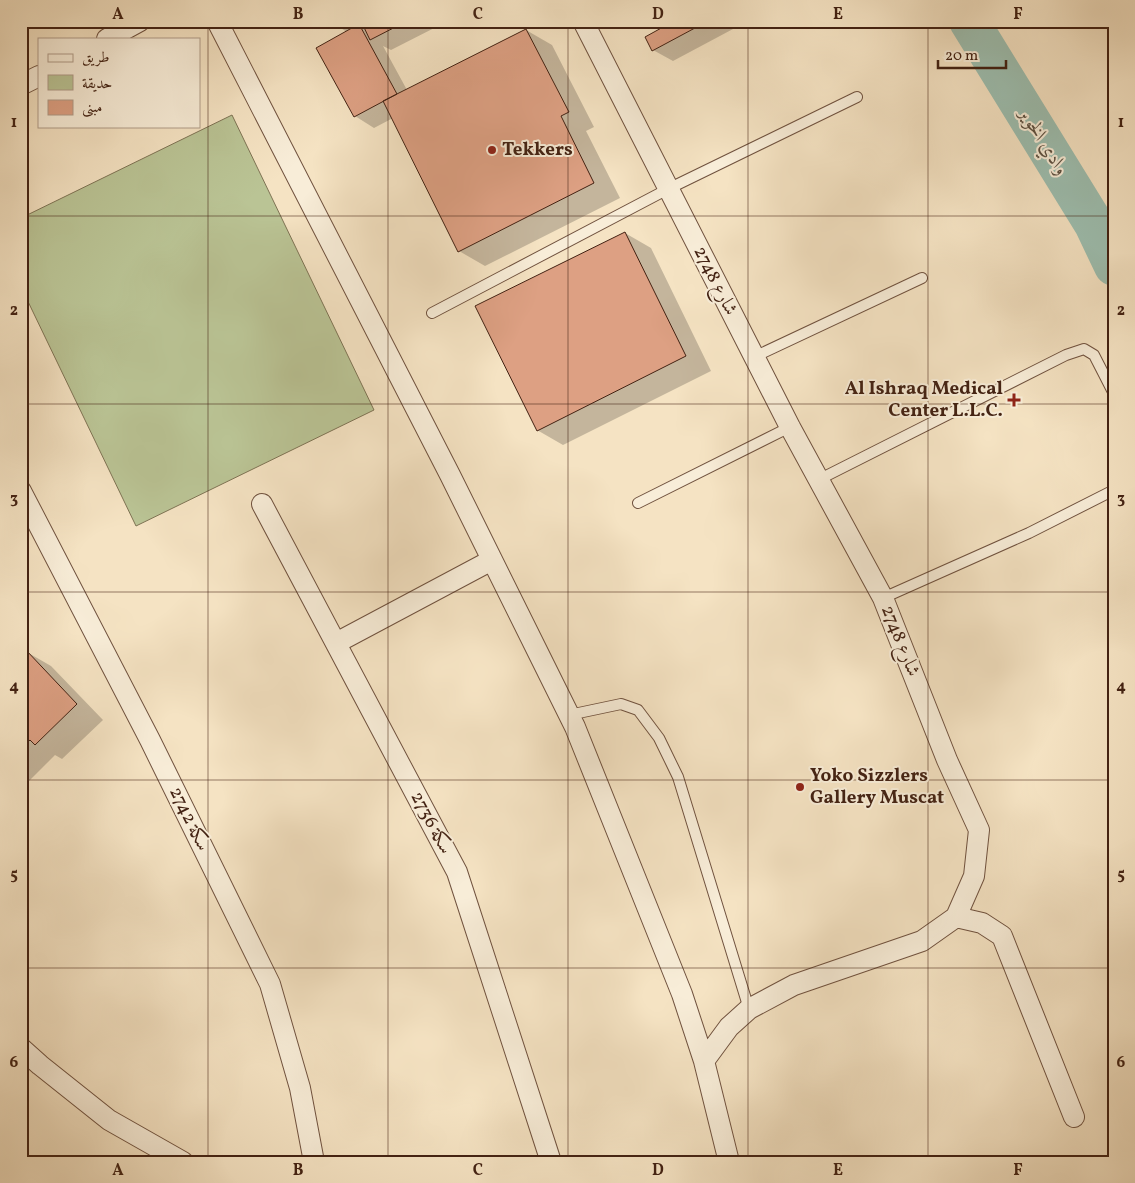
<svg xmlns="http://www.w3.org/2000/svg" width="1135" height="1183" font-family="Vollkorn,Amiri,serif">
<rect width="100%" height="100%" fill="#f5e3c3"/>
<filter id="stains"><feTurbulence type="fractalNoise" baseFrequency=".004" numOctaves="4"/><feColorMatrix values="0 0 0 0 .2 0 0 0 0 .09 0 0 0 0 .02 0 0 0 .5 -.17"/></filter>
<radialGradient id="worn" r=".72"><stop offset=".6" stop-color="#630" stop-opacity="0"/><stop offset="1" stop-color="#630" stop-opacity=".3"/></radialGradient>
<path fill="#bac495" stroke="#7e7354" d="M 232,115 L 374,410 L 136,526 L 21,287 L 21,218 Z"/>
<path fill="#0003" d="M 330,21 L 448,21 L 391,50 L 383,46 L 407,90 L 526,30 L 552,45 L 594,127 L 586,131 L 620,198 L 485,266 L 459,251 L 393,118 L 374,128 L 355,116 L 347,32 Z
M 677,21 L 748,21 L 673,61 L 653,50 Z
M 625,233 L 651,248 L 711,371 L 563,445 L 537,430 Z
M 25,651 L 51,666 L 103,720 L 62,759 L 55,755 L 27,783 L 21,780 L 21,654 Z"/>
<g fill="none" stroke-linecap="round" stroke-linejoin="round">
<path stroke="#9dbeaf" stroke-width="40" d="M 969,21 L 1094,224 L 1114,266"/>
</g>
<path fill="#dda083" stroke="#432213" d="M 361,21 L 407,21 L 370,40 Z
M 674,21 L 708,21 L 652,51 L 645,37 Z
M 359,24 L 397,94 L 354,117 L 316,48 Z
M 526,29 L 569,112 L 561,116 L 594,183 L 458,252 L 383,101 Z
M 625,232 L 686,356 L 537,431 L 475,306 Z
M 25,649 L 77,704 L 35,745 L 30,740 L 21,748 L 21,652 Z"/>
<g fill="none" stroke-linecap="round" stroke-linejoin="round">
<defs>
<path id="service" d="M 432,313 L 668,189 L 857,97
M 754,357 L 922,278
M 818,480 L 1066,355 L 1084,349 L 1094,355 L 1114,394
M 638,503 L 790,427
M 883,598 L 1029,533 L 1114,490
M 569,715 L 621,704 L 638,710 L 659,738 L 678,777 L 749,1009"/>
<path id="minor" d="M 217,21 L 450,475 L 575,727 L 682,994 L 704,1061
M 583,21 L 790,427 L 883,598 L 947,760 L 979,830 L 974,876 L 956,917 L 922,941 L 794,985 L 749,1009 L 729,1027 L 704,1061 L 729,1162
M 107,39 L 140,21
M 21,85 L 39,76
M 21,491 L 150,740 L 270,984 L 300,1088 L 314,1162
M 262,504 L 457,872 L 551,1162
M 336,643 L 492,560
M 956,917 L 982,923 L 1002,936 L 1074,1117
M 21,1048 L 40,1065 L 109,1120 L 183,1162"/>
</defs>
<use href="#service" stroke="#70523f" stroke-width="12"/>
<use href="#minor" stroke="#70523f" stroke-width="22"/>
<use href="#service" stroke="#f8edd8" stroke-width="10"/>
<use href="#minor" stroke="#f8edd8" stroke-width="20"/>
</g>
<path fill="none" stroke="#432213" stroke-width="1" stroke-opacity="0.55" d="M 208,21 L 208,1162M 388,21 L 388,1162M 568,21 L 568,1162M 748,21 L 748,1162M 928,21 L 928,1162M 21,216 L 1114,216M 21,404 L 1114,404M 21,592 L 1114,592M 21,780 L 1114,780M 21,968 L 1114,968"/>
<g fill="#8f2418" stroke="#f8edd8" stroke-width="2">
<circle cx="492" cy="150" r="5"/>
<path d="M1011.5 392.5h5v5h5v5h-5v5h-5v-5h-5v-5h5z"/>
<circle cx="800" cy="787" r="5"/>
</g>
<g text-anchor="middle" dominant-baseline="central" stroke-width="4" stroke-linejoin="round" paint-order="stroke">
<g font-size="19" font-weight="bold" fill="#432213" stroke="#f8edd8" text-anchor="start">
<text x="502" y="150">Tekkers</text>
<text x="1003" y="389" text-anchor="end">Al Ishraq Medical<tspan x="1003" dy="22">Center L.L.C.</tspan></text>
<text x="810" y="776">Yoko Sizzlers<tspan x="810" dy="22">Gallery Muscat</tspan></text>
</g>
<g font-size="19" fill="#432213" stroke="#f8edd8">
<text transform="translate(715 281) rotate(63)">شارع 2748</text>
<text transform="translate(900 641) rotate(68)">شارع 2748</text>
<text transform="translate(189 819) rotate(64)">سكة 2742</text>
<text transform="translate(431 823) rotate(62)">سكة 2736</text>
</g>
<g font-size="20" font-style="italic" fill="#5e5142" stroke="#f8edd8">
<text transform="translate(1043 142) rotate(58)">وادي الخوير</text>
</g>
</g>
<rect width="1135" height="1183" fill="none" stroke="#f5e3c3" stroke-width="55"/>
<rect x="38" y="38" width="162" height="90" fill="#f8edd8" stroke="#b09c89"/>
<rect x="48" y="54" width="25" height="8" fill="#f8edd8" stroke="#b09c89"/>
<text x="82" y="62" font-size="15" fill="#432213">طريق</text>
<rect x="48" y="75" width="25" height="15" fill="#bac495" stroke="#b09c89"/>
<text x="82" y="88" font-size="15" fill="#432213">حديقة</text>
<rect x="48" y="100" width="25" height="15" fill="#dda083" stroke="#b09c89"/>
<text x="82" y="112" font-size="15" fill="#432213">مبنى</text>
<path d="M938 60v8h68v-8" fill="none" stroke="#432213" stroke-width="2.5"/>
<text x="945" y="60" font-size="15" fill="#432213" stroke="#f8edd8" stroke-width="4" paint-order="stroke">20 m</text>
<rect x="28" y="28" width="1080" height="1128" fill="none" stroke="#432213" stroke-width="2"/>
<g font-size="16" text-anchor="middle" font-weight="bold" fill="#432213">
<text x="118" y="19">A</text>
<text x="298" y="19">B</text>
<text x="478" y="19">C</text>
<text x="658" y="19">D</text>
<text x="838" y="19">E</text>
<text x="1018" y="19">F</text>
<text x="14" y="127">1</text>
<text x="1121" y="127">1</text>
<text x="14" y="315">2</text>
<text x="1121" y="315">2</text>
<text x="14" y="503">3</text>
<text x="1121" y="503">3</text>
<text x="14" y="691">4</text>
<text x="1121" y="691">4</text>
<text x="14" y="879">5</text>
<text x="1121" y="879">5</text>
<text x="14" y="1067">6</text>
<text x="1121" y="1067">6</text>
<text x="118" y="1175">A</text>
<text x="298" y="1175">B</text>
<text x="478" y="1175">C</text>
<text x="658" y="1175">D</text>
<text x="838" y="1175">E</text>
<text x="1018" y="1175">F</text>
</g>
<rect width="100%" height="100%" filter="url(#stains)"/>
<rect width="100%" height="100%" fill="url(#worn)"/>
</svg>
